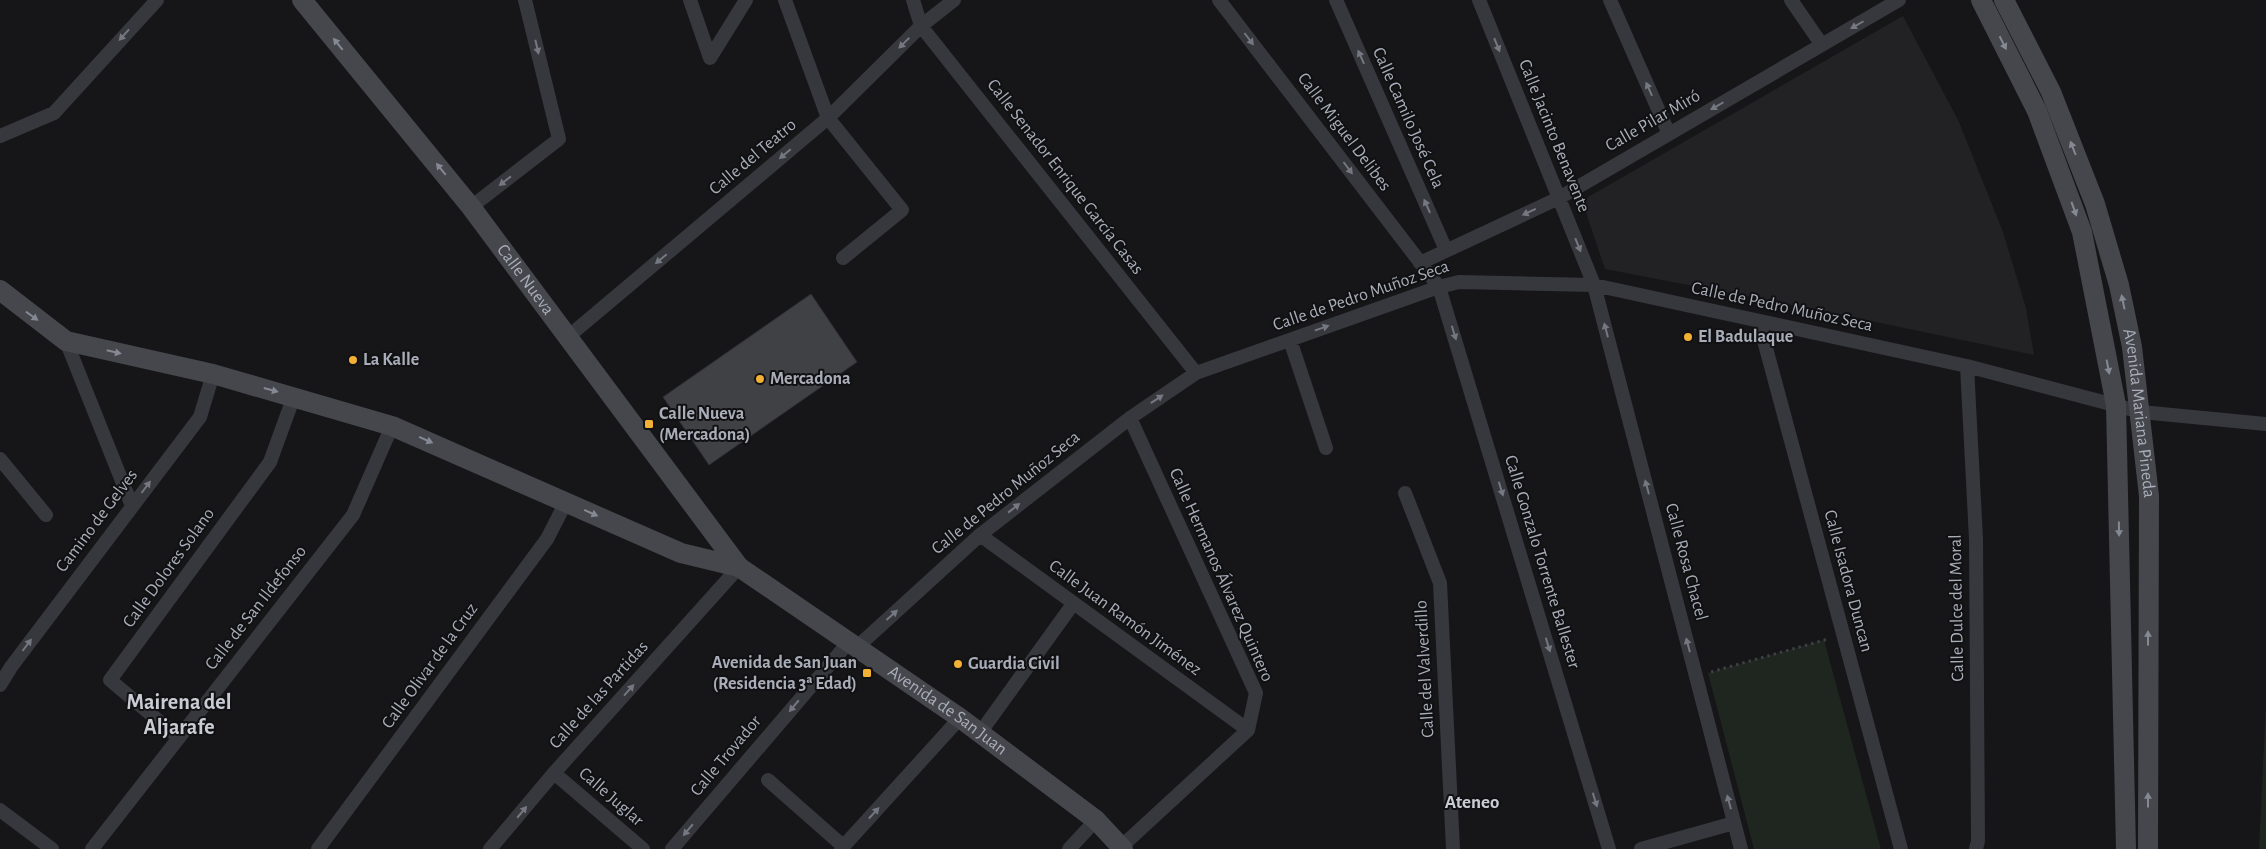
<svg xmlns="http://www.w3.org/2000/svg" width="2266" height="849" font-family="'Alegreya Sans',sans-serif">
<rect width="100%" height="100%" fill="#161618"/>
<path fill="#222225" d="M 1903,16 L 1959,122 L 2003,232 L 2026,308 L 2034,355 L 1828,312 L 1605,269 L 1583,204 L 1588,197 Z"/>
<path fill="#1e261f" d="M 1824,640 L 1881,849 L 1754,849 L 1708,673 Z
M 2266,703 L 2266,849 L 2259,849 Z"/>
<path fill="#404145" stroke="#303034" d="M 811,294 L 857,362 L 709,465 L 663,397 Z"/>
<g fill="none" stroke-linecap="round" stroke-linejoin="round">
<path stroke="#3d3f44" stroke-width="3" stroke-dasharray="2.5 4" stroke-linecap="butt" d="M 1711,672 L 1828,639"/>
<path stroke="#37383d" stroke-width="14" d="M 690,0 L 710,58 L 746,0
M 785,0 L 828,118 L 902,210 L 843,258
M 913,0 L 921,26 L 1196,373
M 1219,0 L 1439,287 L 1609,849
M 1336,0 L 1446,250
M 1479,0 L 1594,285 L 1741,849
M 1610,0 L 1669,134
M 1791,0 L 1822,45
M 0,136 L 54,113 L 157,0
M 471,207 L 559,139 L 525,0
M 1420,263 L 1559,198 L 1899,0
M 1759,322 L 1901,849
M 569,336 L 828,118 L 921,26 L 954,0
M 1290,340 L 1326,448
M 66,341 L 132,506
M 1967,366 L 1976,539 L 1978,841 L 1976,849
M 0,459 L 46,515
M 1405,493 L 1440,583 L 1453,849
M 980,535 L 1248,730
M 856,648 L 980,535 L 1130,418 L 1196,373 L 1439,287 L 1459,282 L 1594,285 L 1967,366 L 2141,412 L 2266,424
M 0,685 L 11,667 L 200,417 L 213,374
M 980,733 L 1073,604
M 179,738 L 110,680 L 270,462 L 294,396
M 554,773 L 643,849
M 768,780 L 843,846
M 0,810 L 52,849
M 1121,847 L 1248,730 L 1256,693 L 1130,418
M 92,849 L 353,515 L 392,426
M 318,849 L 547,539 L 566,502
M 490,849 L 554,773 L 739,567
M 672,849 L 848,643
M 841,849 L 960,718
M 1069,849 L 1096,820
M 1641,849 L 1734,823"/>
<g stroke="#45474d" stroke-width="20">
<path id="s1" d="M 302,0 L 471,207 L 739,567 L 960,718 L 1096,820 L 1123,849"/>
<path d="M 1981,0 L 2037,111 L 2082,232 L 2116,405 L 2126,849"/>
<path id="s2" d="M 2004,0 L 2051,92 L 2095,204 L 2119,285 L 2132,347 L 2149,496 L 2148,849"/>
<path d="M 0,290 L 66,341 L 213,374 L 392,426 L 681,553 L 739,567"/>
</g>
</g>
<defs><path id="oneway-solid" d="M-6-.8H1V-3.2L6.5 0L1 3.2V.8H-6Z" transform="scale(1.25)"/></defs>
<g fill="#757881">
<use href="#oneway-solid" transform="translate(1857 25) rotate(150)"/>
<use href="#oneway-solid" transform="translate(124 35) rotate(132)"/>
<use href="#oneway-solid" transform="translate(1249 39) rotate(53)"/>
<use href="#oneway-solid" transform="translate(904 43) rotate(135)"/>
<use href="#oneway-solid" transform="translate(1497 45) rotate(68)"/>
<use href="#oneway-solid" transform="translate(537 47) rotate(77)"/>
<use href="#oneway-solid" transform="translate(1361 57) rotate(-114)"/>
<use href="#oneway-solid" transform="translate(1649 89) rotate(-114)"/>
<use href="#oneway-solid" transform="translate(1717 106) rotate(150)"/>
<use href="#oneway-solid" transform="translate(785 154) rotate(140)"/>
<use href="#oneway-solid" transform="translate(1348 168) rotate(53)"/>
<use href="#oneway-solid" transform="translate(505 181) rotate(142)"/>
<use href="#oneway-solid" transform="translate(1427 206) rotate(-114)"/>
<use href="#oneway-solid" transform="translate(1529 212) rotate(155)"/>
<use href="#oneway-solid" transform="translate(1578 245) rotate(68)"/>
<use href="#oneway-solid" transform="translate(661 259) rotate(140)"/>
<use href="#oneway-solid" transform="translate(1322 328) rotate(-19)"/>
<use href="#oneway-solid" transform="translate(1606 330) rotate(-105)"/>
<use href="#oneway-solid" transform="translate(1454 333) rotate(73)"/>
<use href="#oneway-solid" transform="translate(1157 399) rotate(-34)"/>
<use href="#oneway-solid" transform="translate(146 487) rotate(-53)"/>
<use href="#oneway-solid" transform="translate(1647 487) rotate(-105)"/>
<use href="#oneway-solid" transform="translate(1501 489) rotate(73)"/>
<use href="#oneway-solid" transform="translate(1014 508) rotate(-38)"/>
<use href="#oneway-solid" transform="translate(892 615) rotate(-42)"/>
<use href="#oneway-solid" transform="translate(27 645) rotate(-53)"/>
<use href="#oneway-solid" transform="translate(1548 645) rotate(73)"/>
<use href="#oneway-solid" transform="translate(1688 645) rotate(-105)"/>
<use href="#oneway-solid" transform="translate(629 690) rotate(-48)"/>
<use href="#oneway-solid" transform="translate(794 706) rotate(130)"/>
<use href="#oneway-solid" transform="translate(1595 800) rotate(73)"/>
<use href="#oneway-solid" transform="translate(1729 802) rotate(-105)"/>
<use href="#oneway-solid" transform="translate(522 812) rotate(-50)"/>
<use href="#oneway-solid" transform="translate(874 813) rotate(-47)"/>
<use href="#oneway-solid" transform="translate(688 830) rotate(130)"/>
</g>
<g fill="#858993">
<use href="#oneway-solid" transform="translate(2003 43) rotate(63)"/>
<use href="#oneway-solid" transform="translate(338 44) rotate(-129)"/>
<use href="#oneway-solid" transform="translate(2073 148) rotate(-111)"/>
<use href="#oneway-solid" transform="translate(441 169) rotate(-129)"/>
<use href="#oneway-solid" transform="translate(2074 209) rotate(70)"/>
<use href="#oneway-solid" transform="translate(2123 302) rotate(-102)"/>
<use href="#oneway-solid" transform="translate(32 316) rotate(36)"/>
<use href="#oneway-solid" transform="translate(114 352) rotate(13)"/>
<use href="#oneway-solid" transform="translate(2108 367) rotate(79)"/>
<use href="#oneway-solid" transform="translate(271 390) rotate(15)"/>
<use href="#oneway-solid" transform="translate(426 440) rotate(24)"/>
<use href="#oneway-solid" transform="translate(591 513) rotate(24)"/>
<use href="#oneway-solid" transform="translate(2119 529) rotate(89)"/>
<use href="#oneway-solid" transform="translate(2148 638) rotate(-90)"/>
<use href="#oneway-solid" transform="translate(2148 800) rotate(-90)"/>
</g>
<g fill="#f2b134" stroke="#111113" stroke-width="2">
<circle cx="1688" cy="337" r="5"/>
<circle cx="353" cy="360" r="5"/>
<circle cx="760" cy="379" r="5"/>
<rect x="644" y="419" width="10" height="10" rx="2.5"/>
<circle cx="958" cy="664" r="5"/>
<rect x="862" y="668" width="10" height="10" rx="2.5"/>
</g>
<g text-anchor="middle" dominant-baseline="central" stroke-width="4" stroke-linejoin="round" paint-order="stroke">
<g font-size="18" fill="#a8adb8" stroke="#111113">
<text transform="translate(1408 118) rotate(66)">Calle Camilo José Cela</text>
<text transform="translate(1653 121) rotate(-30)">Calle Pilar Miró</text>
<text transform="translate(1344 132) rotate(53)">Calle Miguel Delibes</text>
<text transform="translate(1554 136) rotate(68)">Calle Jacinto Benavente</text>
<text transform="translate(753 157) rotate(-40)">Calle del Teatro</text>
<text transform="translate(1065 177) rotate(52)">Calle Senador Enrique García Casas</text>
<text stroke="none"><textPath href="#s1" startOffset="358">Calle Nueva</textPath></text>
<text transform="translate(1361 296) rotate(-19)">Calle de Pedro Muñoz Seca</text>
<text transform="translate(1782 307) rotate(12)">Calle de Pedro Muñoz Seca</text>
<text stroke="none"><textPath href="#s2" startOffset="438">Avenida Mariana Pineda</textPath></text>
<text transform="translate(1006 493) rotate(-39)">Calle de Pedro Muñoz Seca</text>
<text transform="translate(97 521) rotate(-53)">Camino de Gelves</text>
<text transform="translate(1542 562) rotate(73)">Calle Gonzalo Torrente Ballester</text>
<text transform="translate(1686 562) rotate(75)">Calle Rosa Chacel</text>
<text transform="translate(169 568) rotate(-54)">Calle Dolores Solano</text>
<text transform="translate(1221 575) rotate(66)">Calle Hermanos Álvarez Quintero</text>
<text transform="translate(1848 581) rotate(75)">Calle Isadora Duncan</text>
<text transform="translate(256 608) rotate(-52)">Calle de San Ildefonso</text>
<text transform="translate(1957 608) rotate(-91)">Calle Dulce del Moral</text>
<text transform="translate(1125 618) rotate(36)">Calle Juan Ramón Jiménez</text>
<text transform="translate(430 666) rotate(-54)">Calle Olivar de la Cruz</text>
<text transform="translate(1425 669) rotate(-93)">Calle del Valverdillo</text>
<text transform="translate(599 695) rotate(-48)">Calle de las Partidas</text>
<text stroke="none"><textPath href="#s1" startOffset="969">Avenida de San Juan</textPath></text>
<text transform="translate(726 756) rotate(-50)">Calle Trovador</text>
<text transform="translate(611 797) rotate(41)">Calle Juglar</text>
</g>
<g font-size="18" font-weight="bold" fill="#a8adb8" stroke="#111113" text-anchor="start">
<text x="1698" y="337">El Badulaque</text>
<text x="363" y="360">La Kalle</text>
<text x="770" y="379">Mercadona</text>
<text x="659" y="414">Calle Nueva<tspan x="659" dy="21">(Mercadona)</tspan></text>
<text x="857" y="663" text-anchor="end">Avenida de San Juan<tspan x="857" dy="21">(Residencia 3ª Edad)</tspan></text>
<text x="968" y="664">Guardia Civil</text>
</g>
<g font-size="19" font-weight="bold" fill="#c9ccd4" stroke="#111113">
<text x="1472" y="802">Ateneo</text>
</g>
<g font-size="22" font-weight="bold" fill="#c9ccd4" stroke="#111113">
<text x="179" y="702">Mairena del<tspan x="179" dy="25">Aljarafe</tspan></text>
</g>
</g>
</svg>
